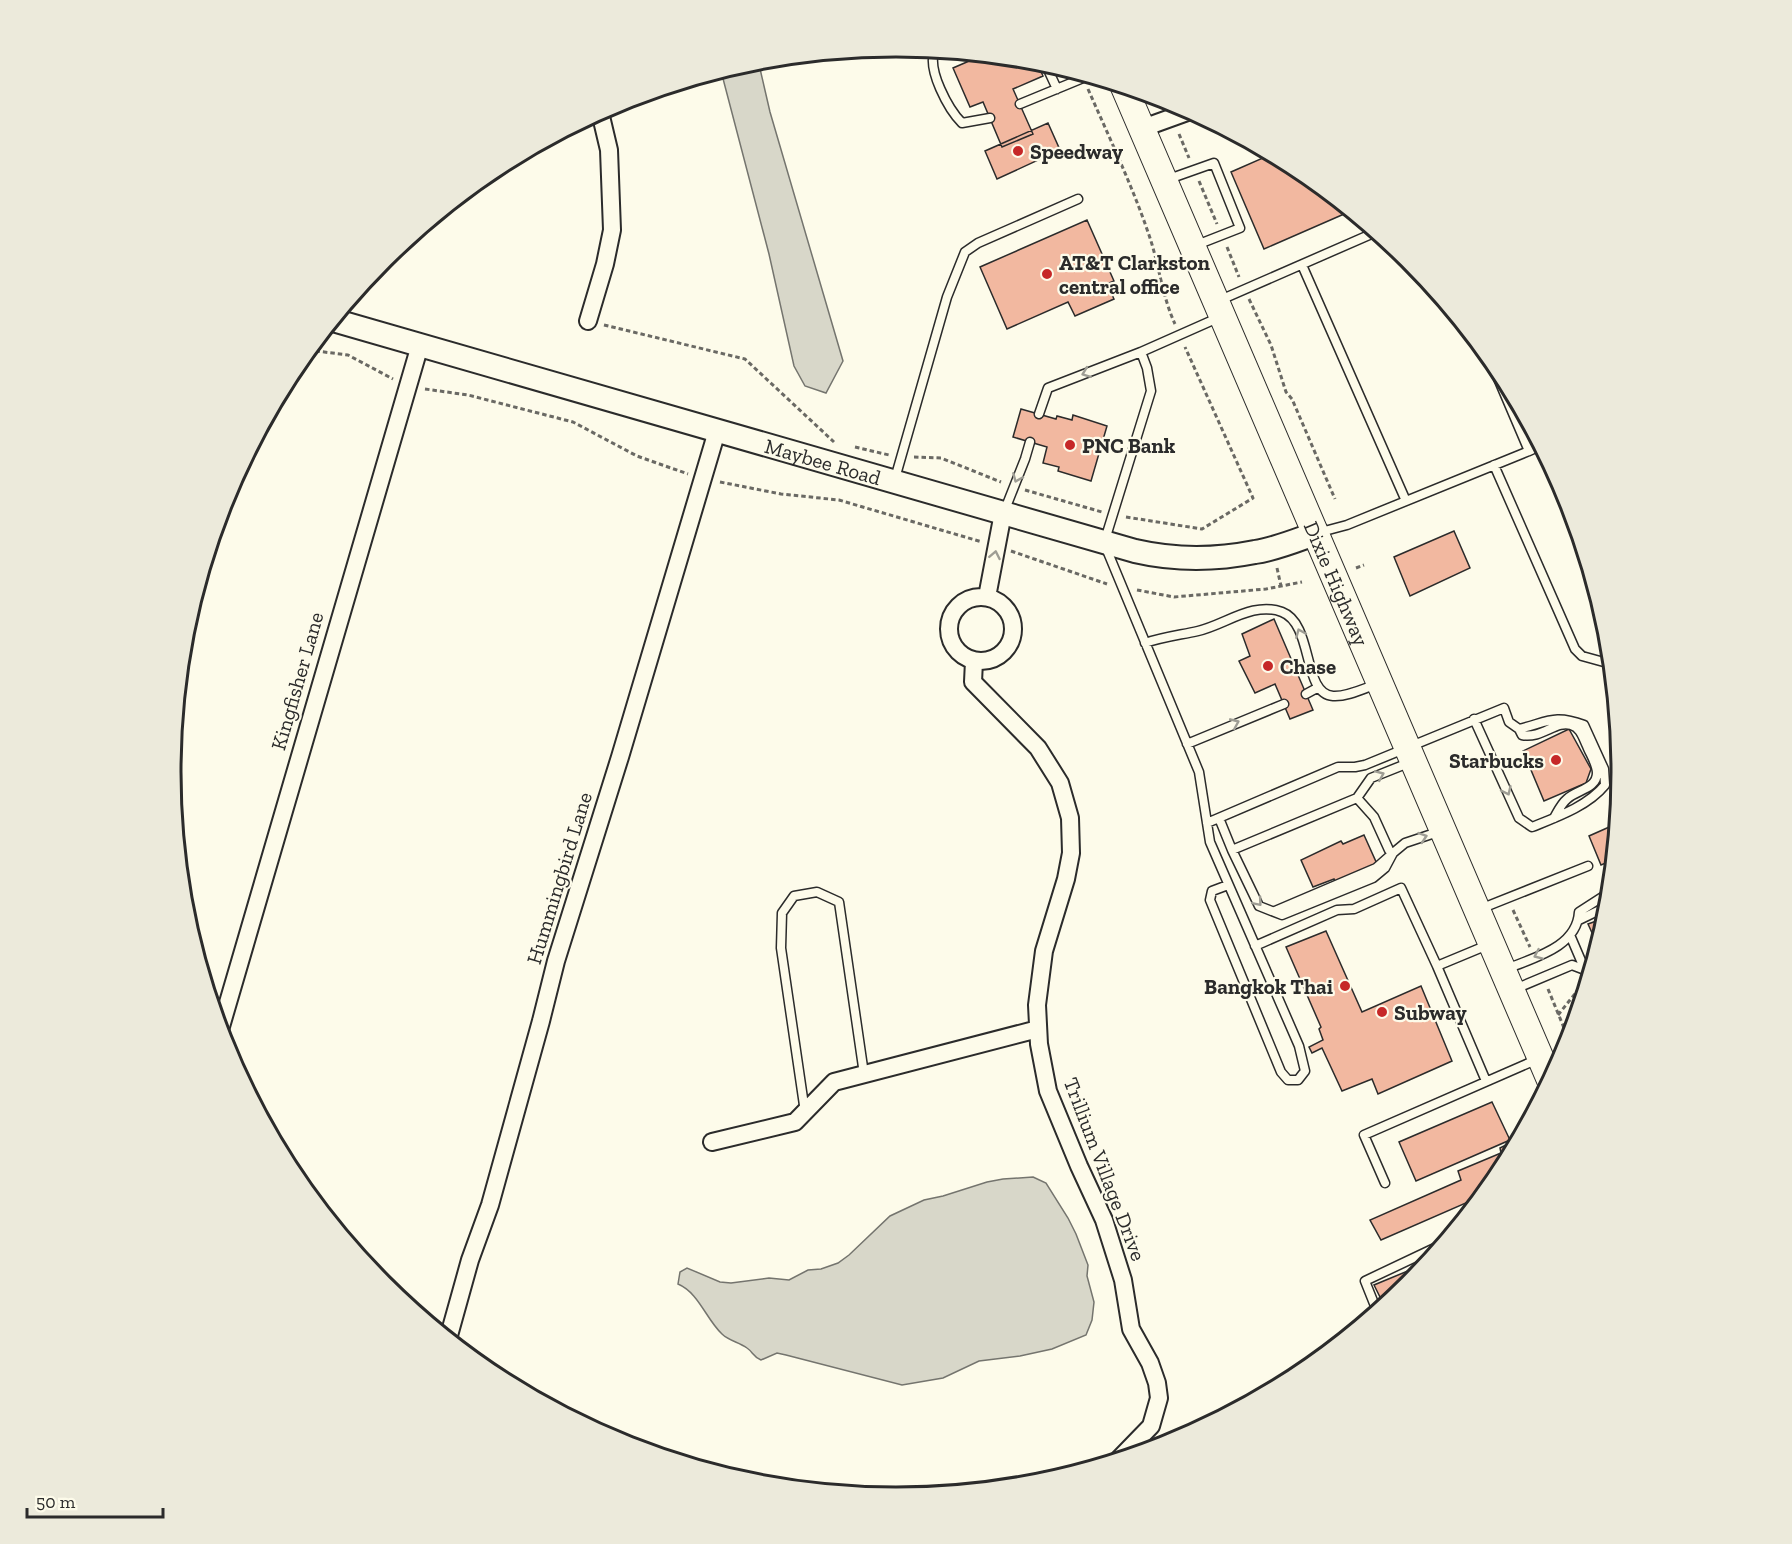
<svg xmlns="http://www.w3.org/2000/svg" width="1792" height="1544" font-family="'Zilla Slab',serif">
<rect width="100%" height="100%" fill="#fdfbea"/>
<path fill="#d8d7c9" stroke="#74746e" stroke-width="1.5" d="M 758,60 L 770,112 L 843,361 L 826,393 L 805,386 L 794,366 L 769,254 L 721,71 Z
M 1033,1177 L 1046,1183 L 1068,1218 L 1076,1234 L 1088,1265 L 1087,1276 L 1094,1302 L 1092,1320 L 1086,1335 L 1052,1349 L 1020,1356 L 979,1361 L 943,1378 L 902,1385 L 786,1355 L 777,1353 L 761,1360 C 753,1357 753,1352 747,1348 C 739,1342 729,1341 722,1334 C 706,1319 699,1293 678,1284 L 680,1272 L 687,1268 L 720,1282 L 731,1283 L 769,1278 L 789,1280 L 808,1270 L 821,1269 L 838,1263 L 849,1255 L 890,1216 L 924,1200 L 943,1196 L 987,1182 L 1003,1179 Z"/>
<path fill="#f2b8a0" stroke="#2b2b2b" stroke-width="1.5" d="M 983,55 L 1036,60 L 1043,76 L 1013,89 L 1033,134 L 1002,147 L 983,102 L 970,107 L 953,68 Z
M 1048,123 L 1060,150 L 997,179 L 985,151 Z
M 1272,154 L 1299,169 L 1351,211 L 1264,249 L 1231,172 Z
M 1087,220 L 1114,281 L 1107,284 L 1114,299 L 1075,316 L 1068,302 L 1007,329 L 980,267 Z
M 1021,409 L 1056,419 L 1057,416 L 1072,420 L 1073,415 L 1107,426 L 1091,481 L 1058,471 L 1059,467 L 1043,463 L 1047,447 L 1013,437 Z
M 1454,531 L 1470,568 L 1410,596 L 1394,557 Z
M 1274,619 L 1313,710 L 1290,719 L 1275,684 L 1255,693 L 1239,661 L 1250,656 L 1242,634 Z
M 1569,729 L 1591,769 L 1586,783 L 1544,801 L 1523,751 Z
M 1616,824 L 1613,860 L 1601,865 L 1589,836 Z
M 1364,835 L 1377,864 L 1336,884 L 1334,879 L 1313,887 L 1301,860 L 1341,841 L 1343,844 Z
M 1608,911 L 1607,914 L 1598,946 L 1588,924 L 1602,919 L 1600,915 Z
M 1326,931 L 1362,1012 L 1421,986 L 1452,1061 L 1378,1094 L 1372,1079 L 1342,1091 L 1322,1048 L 1312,1053 L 1309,1047 L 1323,1040 L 1319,1029 L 1321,1027 L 1286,947 Z
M 1492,1102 L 1510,1140 L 1416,1181 L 1399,1142 Z
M 1512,1142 L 1514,1146 L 1499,1175 L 1482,1196 L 1381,1240 L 1370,1220 L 1461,1180 L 1458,1171 L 1501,1153 L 1500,1148 Z
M 1427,1263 L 1409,1285 L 1384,1305 L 1374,1285 Z"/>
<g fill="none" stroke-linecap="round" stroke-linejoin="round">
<defs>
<path id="lane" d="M 935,50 C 926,69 949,110 962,123 L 990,118
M 1045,63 L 1057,89
M 1020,104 L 1088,76
M 1166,180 L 1214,163 L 1240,228 L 1194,246
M 1302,265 L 1406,501
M 1218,301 L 1376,232
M 1220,317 L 1141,352 L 1147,368 L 1151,391 L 1104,543 L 1199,772 L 1210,842 L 1299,1046 L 1305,1071 L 1298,1080 L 1288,1080 L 1281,1072 L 1210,900 L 1212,891 L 1228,885
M 1039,414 L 1048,388 L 1141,352
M 1529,451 L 1540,446
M 1494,465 L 1575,649 L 1582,656 L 1611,664
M 894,482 L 947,297 L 965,252 L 978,243 L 1078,199
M 1004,512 L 1025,459 L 1030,442
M 1317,533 L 1347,525 L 1529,451 L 1488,355
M 1145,643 C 1163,637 1180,635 1198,631 C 1225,625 1253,601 1282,612 C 1314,624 1302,694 1333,696 C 1347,697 1365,688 1377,684
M 1306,694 L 1317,688
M 1519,729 L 1522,735 C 1542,739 1556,720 1571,725 C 1581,728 1583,738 1587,746 C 1590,754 1597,764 1597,773 C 1597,789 1576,790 1567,799 C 1561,804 1558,811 1554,818
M 1187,744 L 1284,704
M 1219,818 L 1232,850 L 1357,798
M 1207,823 L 1338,767 L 1355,767 L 1365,765 L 1504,708 L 1509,722 L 1519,729 C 1548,722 1554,714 1584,725 L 1604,769 L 1605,785 C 1588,806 1557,817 1532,827 L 1519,818 L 1474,719
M 1232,850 L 1259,906 L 1282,915 L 1373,878 L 1385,868 L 1393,853 L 1405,843 L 1441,831
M 1480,909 L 1588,866
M 1275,911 L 1376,868 L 1393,853 L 1389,850 L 1374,817 L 1357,798 L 1371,778 L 1411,762
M 1579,920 L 1608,906
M 1570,935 L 1585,970
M 1255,946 L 1337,910 L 1354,909 L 1401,888 L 1437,966
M 1504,970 C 1532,958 1577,948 1579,912 L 1610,892
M 1515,989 L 1572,965 L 1585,970 L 1589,975
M 1486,1081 L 1437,966 L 1490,944
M 805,1112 L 781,948 L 782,913 L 794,896 L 817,892 L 839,902 L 864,1074
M 1385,1183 L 1364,1135 L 1538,1059
M 1377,1311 L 1365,1281 L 1443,1244
M 1139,1439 L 1151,1449"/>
<path id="street" d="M 1143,128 L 1190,111
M 588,321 L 605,264 L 612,230 L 609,150 L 600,112
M 987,597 L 1003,513
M949 629a32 32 0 1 1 64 0a32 32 0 1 1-64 0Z
M 974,661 L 973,682 L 1038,748 L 1060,783 L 1070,818 L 1071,853 L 1066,879 L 1044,951 L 1037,1005 L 1039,1044 L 1048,1091 L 1079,1166 L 1104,1220 L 1123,1280 L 1131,1329 L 1150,1363 L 1157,1383 L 1159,1398 L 1151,1426 L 1119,1459
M 220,1030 L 420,345
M 712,1142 L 795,1122 L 834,1082 L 1038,1029
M 448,1339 L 470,1260 L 490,1205 L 541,1021 L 556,961 L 620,757 L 717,431
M 1031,1484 L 1048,1480"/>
<g id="secondary">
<path id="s1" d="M 333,320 L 1135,551 C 1174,560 1215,560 1255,552 C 1276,549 1297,540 1317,533"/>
</g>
<g id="primary">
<path id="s2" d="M 1124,87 L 1550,1080"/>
</g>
</defs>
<use href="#lane" stroke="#2b2b2b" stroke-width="11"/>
<use href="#street" stroke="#2b2b2b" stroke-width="20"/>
<use href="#secondary" stroke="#2b2b2b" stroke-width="26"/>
<use href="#primary" stroke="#2b2b2b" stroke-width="28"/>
<path stroke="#6a6964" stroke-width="3" stroke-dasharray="4.5 3" stroke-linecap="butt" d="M 1088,89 C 1109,137 1132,185 1149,235 C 1159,264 1162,296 1175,324
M 1179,134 L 1189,158
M 1199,181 L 1217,224
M 1227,247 L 1239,277
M 1249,299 L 1271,345 L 1286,392 L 1292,399 L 1335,499
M 604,325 L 745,359 L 834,442
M 308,350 L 348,355 L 393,379
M 425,389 L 468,395 L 573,422 L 637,456 L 688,474
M 855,447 L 889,455
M 914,457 L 941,458 L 1001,482
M 720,482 L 781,494 L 839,500 L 982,542
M 1025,490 L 1102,512
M 1126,517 L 1202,529 L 1253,498 L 1185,347
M 1011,551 L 1107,584
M 1277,568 L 1281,586
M 1356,568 L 1364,565
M 1137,590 L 1174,597 L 1266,589 L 1302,582
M 1513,910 L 1530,947
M 1548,989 L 1569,1040
M 1558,1015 L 1582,985"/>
<use href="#lane" stroke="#fdfbea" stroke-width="8"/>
<use href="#street" stroke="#fdfbea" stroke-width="16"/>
<use href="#secondary" stroke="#fdfbea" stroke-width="22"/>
<use href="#primary" stroke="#fdfbea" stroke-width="26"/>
</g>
<defs><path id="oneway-chevron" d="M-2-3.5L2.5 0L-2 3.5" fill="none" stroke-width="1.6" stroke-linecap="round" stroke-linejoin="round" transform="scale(1.5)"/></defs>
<g stroke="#9e9d94">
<use href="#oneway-chevron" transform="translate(1086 373) rotate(159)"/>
<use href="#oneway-chevron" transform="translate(1017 478) rotate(113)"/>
<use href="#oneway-chevron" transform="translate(995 555) rotate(-79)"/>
<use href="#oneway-chevron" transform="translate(1300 633) rotate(-113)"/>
<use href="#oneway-chevron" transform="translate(1235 723) rotate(-23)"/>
<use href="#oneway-chevron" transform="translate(1380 775) rotate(-23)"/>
<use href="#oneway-chevron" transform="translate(1507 791) rotate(65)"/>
<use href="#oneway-chevron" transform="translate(1423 837) rotate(-19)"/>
<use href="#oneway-chevron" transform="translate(1258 902) rotate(50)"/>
<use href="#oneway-chevron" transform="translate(1538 955) rotate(156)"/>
</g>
<g fill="#c62828" stroke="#fdfbea" stroke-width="2">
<circle cx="1018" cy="151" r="6"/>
<circle cx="1047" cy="274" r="6"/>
<circle cx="1070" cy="445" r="6"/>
<circle cx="1268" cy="666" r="6"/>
<circle cx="1556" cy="760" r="6"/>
<circle cx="1345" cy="986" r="6"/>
<circle cx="1382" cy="1012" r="6"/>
</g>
<g text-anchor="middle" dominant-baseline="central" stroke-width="4.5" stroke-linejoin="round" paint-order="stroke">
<g font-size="21" font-weight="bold" fill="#2b2b2b" stroke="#fdfbea" text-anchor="start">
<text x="1030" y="151">Speedway</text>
<text x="1059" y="262">AT&amp;T Clarkston<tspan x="1059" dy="24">central office</tspan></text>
<text x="1082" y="445">PNC Bank</text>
<text x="1280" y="666">Chase</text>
<text x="1544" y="760" text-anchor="end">Starbucks</text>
<text x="1333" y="986" text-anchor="end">Bangkok Thai</text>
<text x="1394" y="1012">Subway</text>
</g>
<g font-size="21" fill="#2b2b2b" stroke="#fdfbea">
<text stroke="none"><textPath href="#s1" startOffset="510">Maybee Road</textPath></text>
<text stroke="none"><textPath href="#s2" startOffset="540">Dixie Highway</textPath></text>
<text transform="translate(297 681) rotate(-74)">Kingfisher Lane</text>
<text transform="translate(559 878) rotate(-73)">Hummingbird Lane</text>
<text transform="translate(1105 1169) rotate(69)">Trillium Village Drive</text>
</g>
</g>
<path d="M0 0H1792V1544H0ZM181 772a715 715 0 1 1 1430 0a715 715 0 1 1-1430 0Z" fill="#eceadb" fill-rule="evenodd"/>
<path fill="none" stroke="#2b2b2b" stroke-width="3" d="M181 772a715 715 0 1 1 1430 0a715 715 0 1 1-1430 0Z"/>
<path d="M27 1508v9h136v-9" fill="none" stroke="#2b2b2b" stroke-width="3"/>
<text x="36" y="1508" font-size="18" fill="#2b2b2b" stroke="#fdfbea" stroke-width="4.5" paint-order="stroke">50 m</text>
</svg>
